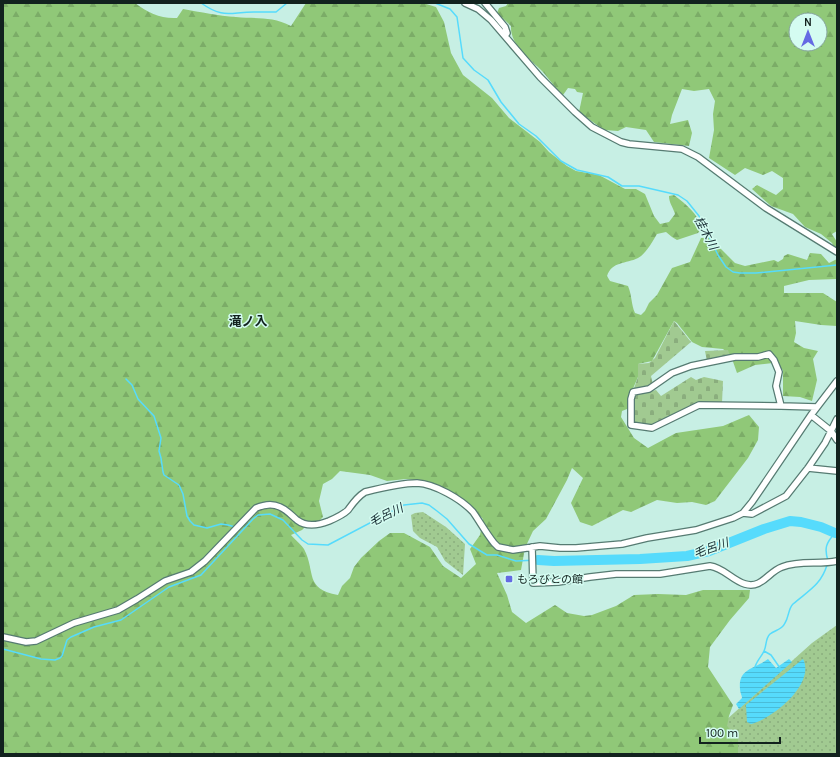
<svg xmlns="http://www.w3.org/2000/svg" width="840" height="757" font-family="Karla,'Noto Sans JP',sans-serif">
<defs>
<pattern id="grass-dots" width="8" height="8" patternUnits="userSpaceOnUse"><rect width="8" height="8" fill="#a1ca91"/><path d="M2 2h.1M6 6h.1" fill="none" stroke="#8aad7d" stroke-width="1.8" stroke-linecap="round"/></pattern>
<pattern id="forest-firs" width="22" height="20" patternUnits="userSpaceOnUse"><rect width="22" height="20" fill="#90c878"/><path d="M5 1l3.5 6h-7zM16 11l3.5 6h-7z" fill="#7bac67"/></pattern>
<pattern id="cemetery-stones" width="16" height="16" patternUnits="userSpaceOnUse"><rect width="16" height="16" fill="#a1ca91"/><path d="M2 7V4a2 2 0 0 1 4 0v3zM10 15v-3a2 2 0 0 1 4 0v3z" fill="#8aad7d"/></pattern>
<pattern id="water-rules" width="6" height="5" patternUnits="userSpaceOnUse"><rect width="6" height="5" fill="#56dbfc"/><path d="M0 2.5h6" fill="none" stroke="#4abcd8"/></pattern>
</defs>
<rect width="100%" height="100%" fill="#c7efe4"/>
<path fill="url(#grass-dots)" d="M 423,512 L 446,527 L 465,544 L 463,575 L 445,561 L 437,547 L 420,538 L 413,531 L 411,515 L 415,513 Z
M 837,625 L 837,754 L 724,754 L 725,721 L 812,643 Z"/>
<path fill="url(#forest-firs)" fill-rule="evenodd" d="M 3,3 L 135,3 C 148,13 161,19 177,18 L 183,9 C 201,12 218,16 236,17 C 256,19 272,16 291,26 L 306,3 L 423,3 L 436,7 L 444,22 L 451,53 L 463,75 L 492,98 L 509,118 L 540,142 L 549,152 L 567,166 L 576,171 L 599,175 L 625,189 L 636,189 L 645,194 L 654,216 L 660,224 L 669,222 L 675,214 C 673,207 669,203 669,196 L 674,195 C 687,205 697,213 702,228 L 698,233 L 677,240 L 672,237 L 666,232 L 657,234 C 652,242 646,254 638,258 C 626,264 612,261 607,276 L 610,281 L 628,286 C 632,295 631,304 635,313 L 641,315 L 645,311 L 649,303 L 657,295 L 672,268 L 690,262 L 701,238 L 710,238 L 735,263 L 745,266 L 774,260 L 778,262 L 783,259 L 784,256 L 788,254 L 807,260 L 810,253 L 821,254 L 829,263 L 837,259 L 837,279 L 809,280 L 784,286 L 784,293 L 823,293 L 837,302 L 837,326 L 821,325 L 795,321 L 796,333 L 794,342 L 804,348 L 818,351 L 813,359 L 817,380 L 812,401 L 800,397 L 783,396 L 783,370 L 773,363 L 755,365 L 737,373 L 731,356 L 723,349 L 702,347 L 692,342 L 677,323 L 674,321 L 652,361 L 638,364 L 638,377 L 628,400 L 627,409 L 622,411 L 621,417 L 634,438 L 648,448 L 676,433 L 723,426 L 749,415 L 759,427 L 758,440 L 748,458 L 715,501 L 706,505 L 692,502 L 677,503 L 657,500 L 631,512 L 623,510 L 592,526 L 580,522 L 571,503 L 583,478 L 572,468 L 567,480 L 546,519 L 533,531 L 525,548 L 521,570 L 497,573 L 507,595 L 512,612 L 526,623 L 555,605 L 567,613 L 584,616 L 592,615 L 616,606 L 634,595 L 658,594 L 686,595 L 703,590 L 750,590 L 749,598 L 730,620 L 710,647 L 708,667 L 733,705 L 729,716 L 727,726 L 738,738 L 738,754 L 3,754 ZM 340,471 L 370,475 L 387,481 L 406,479 L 429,482 L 450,491 L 466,502 L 483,519 L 480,535 L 470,549 L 476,564 L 461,578 L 443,566 L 430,547 L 404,533 L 390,533 L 379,541 L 361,558 L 354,567 L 350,578 L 342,586 L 338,595 C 304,589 316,572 304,549 C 301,544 295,540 291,535 L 302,530 L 311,521 L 319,521 L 323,517 L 319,501 L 323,484 L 332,479 Z
M 508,3 L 837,3 L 837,231 L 832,234 L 837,242 L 837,250 L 835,249 L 832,243 L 821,234 L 805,227 L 793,214 L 771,206 L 752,189 L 757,185 L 776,195 L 783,189 L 783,178 L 772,171 L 763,175 L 745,168 L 735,175 L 709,158 L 714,130 L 713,114 L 715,101 L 709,89 L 694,91 L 682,89 L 672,115 L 670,124 L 688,120 L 692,133 L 689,146 L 654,142 L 646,130 L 626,127 L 618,131 L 604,130 L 579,112 L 583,93 L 577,92 L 575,89 L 568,88 L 563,95 C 554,87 548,77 540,69 C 528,57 510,44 511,26 L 497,13 L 499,8 L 506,6 ZM 796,20 L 820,20 L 820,44 L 796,44 Z"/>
<path fill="url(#cemetery-stones)" d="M 674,321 L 691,342 L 651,376 L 653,385 L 633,391 L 638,377 L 638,364 L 649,363 L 655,358 Z
M 728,350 L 730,356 L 707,361 L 705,351 Z
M 691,377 L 696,380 L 704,377 L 723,381 L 722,403 L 698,403 L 652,426 L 633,424 L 632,399 L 636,395 L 656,390 L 661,396 Z"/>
<path fill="url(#water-rules)" d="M 768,659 L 776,668 L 789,659 L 792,662 L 739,709 L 736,704 L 742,698 C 742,695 740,693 740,689 C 738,668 755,669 768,659 Z
M 803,659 C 816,684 772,719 751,724 L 747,722 L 746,705 Z"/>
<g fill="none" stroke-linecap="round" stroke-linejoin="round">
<path stroke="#56dbfc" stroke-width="1.5" d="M 201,3 C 224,19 229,12 254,12 C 262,12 269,12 276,12 L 287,3
M 435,3 L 450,9 L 457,17 L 463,58 L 474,70 L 488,80 L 501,102 L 519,124 L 536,136 L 561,161 L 577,170 L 608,177 L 622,186 L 639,186 L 678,195 L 687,201 L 699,216 L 718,255 L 726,267 L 733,272 L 740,273 L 756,273 L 837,265
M 126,379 L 132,385 L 138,399 L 154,416 L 161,438 L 159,451 L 161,458 L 163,472 L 164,475 L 179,485 L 183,494 L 187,516 L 190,521 L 194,525 L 207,528 L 221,524 L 228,525 L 235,527
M 828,561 C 824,548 826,543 835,533 L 837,533
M 3,649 L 41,659 L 55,660 L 60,658 L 62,656 L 67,640 L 71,637 L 94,627 L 121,620 L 169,587 L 201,575 L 253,519 L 258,515 L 270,514 L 283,520 L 302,540 L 308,544 L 328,545 L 404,505 L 422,503 L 429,505 L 437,511 L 447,519 L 469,544 L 487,555 L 497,555 L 516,561 L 538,560
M 764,651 L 771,655 L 780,668
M 755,667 C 757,660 762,656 764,651 C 767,645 765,639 770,634 C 775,630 782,630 785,623 C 789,617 788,609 793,604 C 808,591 821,585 827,565"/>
<path stroke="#56dbfc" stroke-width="10" d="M 538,560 L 554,561 L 640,559 L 687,556 L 709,551 L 764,529 L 790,521 L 801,522 L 821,527 L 835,533"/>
<defs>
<path id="minor" d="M 465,3 L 478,9 L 491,20 L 540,77 L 575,112 L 592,127 L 621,142 L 629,144 L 682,149 L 698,157 L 766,208 L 837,252
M 485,3 L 505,27 L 507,33 L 505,36
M 769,354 L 774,360 L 779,372 L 776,386 L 781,406 L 699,405 L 652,428 L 631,425 L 631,399 L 633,392 L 649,389 L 672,373 L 691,366 L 735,357 L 758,357 Z
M 781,406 L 817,407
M 811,415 L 831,431 L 837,440
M 808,468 L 837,471
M 743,513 L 752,514 L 786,496 L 808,468 L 825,443 L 837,419
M 532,547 L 533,583 L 534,583 L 558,582 L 590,577 L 616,574 L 660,574 L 710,566 C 724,568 732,580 745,584 C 762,589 768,572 782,567 C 800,560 819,565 837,561
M 3,637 L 26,642 L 36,641 L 74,623 L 118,610 L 137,599 L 165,581 L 191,572 L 205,561 L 256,508 C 263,505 272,503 280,507 C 287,510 291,515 297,520 C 306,527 319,525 329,521 C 336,518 343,515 348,510 C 353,503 357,497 365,492 C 377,489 404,483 417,483 C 435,484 461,499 473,512 C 480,522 486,533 494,543 L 498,547 L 513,550 L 540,546 L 560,548 L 576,548 L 622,544 L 647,538 L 696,530 L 733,518 L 743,513 L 752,502 L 811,415 L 837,381"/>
</defs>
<use href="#minor" stroke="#567b72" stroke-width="8"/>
<use href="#minor" stroke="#fff" stroke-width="5.5"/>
</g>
<rect fill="#656ae3" stroke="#d4fcf1" stroke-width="1.5" x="505" y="575" width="8" height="8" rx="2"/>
<g text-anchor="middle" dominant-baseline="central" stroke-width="3" stroke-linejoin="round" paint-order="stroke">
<g font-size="11" fill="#12221e" stroke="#d4fcf1" text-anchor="start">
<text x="517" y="579">もろびとの館</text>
</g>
<g font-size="12" font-style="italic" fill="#182e34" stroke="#d4fcf1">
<text transform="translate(706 233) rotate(62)">桂木川</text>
<text transform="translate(386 515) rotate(-26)">毛呂川</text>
<text transform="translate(711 548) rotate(-19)">毛呂川</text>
</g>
<g font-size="13" font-weight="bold" fill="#12221e" stroke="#d4fcf1">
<text x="248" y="321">滝ノ入</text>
</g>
</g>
<rect width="840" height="757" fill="none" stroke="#12221e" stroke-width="8"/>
<g transform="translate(808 32)"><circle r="19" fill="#d4fcf1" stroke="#86a59d"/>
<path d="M0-3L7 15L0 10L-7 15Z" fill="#656ae3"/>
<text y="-6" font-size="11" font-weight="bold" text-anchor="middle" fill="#12221e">N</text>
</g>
<path d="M700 737v6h80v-6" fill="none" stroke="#12221e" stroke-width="2"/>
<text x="706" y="737" font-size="12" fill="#12221e" stroke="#d4fcf1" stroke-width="3" paint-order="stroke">100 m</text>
</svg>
